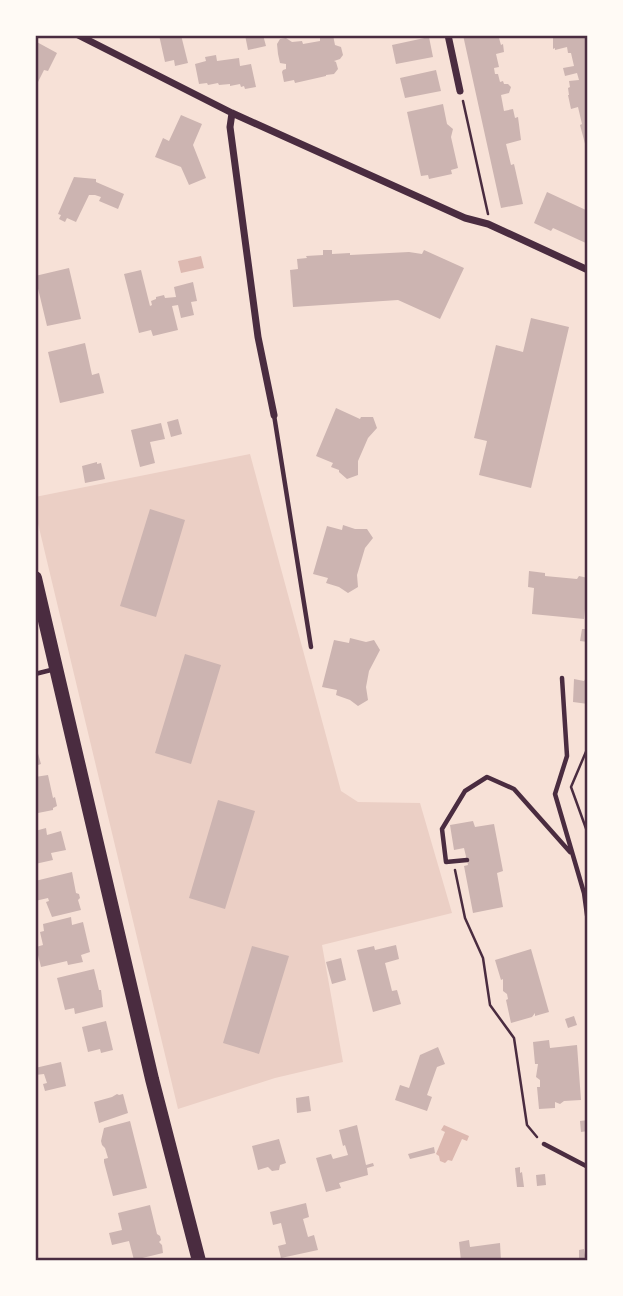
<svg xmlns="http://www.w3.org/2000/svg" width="623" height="1296" font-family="'Noto Sans',sans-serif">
<rect width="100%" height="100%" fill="#f7e1d7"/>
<path fill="#ebcfc5" d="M 250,454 L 341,791 L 358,802 L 420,803 L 452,913 L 322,945 L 343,1062 L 275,1078 L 178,1109 L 35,511 L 35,497 Z"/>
<path fill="#dcb8b0" d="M 201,256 L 204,268 L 181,273 L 178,261 Z
M 444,1125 L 469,1136 L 467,1141 L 462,1139 L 452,1161 L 448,1160 L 445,1163 L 440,1161 L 439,1156 L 436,1154 L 445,1132 L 441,1130 Z"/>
<path fill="#ccb4b1" d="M 159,35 L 181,35 L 188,63 L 175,66 L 174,60 L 165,62 Z
M 245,35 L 263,35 L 266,46 L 248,50 Z
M 328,35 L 333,35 L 335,45 L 341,47 L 343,55 L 340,59 L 334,61 L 336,62 L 338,69 L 334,74 L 326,75 L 326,76 L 295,83 L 294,80 L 284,82 L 282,72 L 283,70 L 286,69 L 286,64 L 280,63 L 278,54 L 277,44 L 280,39 L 286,38 L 292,42 L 302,41 L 303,44 L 320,41 L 320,37 Z
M 463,35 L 502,35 L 501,38 L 499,38 L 501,45 L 503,44 L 504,52 L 496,54 L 499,67 L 494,68 L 495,74 L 498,74 L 500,82 L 503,81 L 504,84 L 508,84 L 511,87 L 509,93 L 501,95 L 504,111 L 513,109 L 515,118 L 518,117 L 521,140 L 506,144 L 511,165 L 514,164 L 523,204 L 501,208 Z
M 553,35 L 588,35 L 588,155 L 580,125 L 582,124 L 578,107 L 571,109 L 568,95 L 569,95 L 568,88 L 570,87 L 569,81 L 579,80 L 577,73 L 565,76 L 563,68 L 574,66 L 571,53 L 568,53 L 567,47 L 555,50 L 555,48 L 553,49 Z
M 429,37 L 433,57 L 396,64 L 392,45 Z
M 35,41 L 57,53 L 48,71 L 44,70 L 35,88 Z
M 216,55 L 217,61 L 239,58 L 240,66 L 251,64 L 256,87 L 245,89 L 244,86 L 241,87 L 240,84 L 230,86 L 230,84 L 219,85 L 218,83 L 208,85 L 207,83 L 199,84 L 195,64 L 206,61 L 205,57 Z
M 436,70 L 441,91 L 405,98 L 400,78 Z
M 443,104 L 447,124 L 453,129 L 451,137 L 458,168 L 451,170 L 452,174 L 429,179 L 428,175 L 421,176 L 407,112 Z
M 181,115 L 202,124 L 193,145 L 206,178 L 189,185 L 181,167 L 155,157 L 163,138 L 169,141 Z
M 74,177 L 96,179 L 96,182 L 124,194 L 118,209 L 99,201 L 101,197 L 95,195 L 89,195 L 76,222 L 67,218 L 65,222 L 59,219 L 61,215 L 58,214 Z
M 547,192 L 588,211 L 588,244 L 553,228 L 551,231 L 534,223 Z
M 323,250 L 332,250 L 332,254 L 350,253 L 350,255 L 409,252 L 422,254 L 424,250 L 464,268 L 440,319 L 398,300 L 293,307 L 290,270 L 298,269 L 297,259 L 307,258 L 306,256 L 323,255 Z
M 69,268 L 81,319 L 47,326 L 35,276 Z
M 141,270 L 150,306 L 152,305 L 151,301 L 156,299 L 156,297 L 164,295 L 165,298 L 176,297 L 174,287 L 193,282 L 197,301 L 191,302 L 194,315 L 181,318 L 178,305 L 172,306 L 178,330 L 153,336 L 151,330 L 139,333 L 124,274 Z
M 531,318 L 569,327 L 531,488 L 479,475 L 487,441 L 474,438 L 496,345 L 523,352 Z
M 85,343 L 92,375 L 99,373 L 104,393 L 60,403 L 48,352 Z
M 336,408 L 360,419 L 361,417 L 373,417 L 377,428 L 368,438 L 358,461 L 358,475 L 347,479 L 339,472 L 339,470 L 331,467 L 333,463 L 316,456 Z
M 178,419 L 182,434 L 171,437 L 167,422 Z
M 161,423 L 165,439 L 150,442 L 155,463 L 140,467 L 131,430 Z
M 97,462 L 97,464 L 101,463 L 105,479 L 85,483 L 82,466 Z
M 150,509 L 185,520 L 156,617 L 120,606 Z
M 343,525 L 355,529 L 367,529 L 373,538 L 365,548 L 357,575 L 358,587 L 348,593 L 339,587 L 326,583 L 328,578 L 313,574 L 327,526 L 342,530 Z
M 529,571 L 545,573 L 545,576 L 577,579 L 579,576 L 588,578 L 584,619 L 532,614 L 534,588 L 528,587 Z
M 586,620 L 588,620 L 588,642 L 580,641 L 582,629 L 585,629 Z
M 350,638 L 366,642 L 374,640 L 380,650 L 369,671 L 366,687 L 368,700 L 358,706 L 350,700 L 336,695 L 337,690 L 322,687 L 334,640 L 349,643 Z
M 185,654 L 221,665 L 191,764 L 155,753 Z
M 588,675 L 588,704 L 573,702 L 574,679 L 584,681 Z
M 35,743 L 41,764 L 35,766 Z
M 48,775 L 53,798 L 55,797 L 57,806 L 53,808 L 53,810 L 38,813 L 37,811 L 35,811 L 35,777 Z
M 218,800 L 255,811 L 225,909 L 189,898 Z
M 473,821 L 475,827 L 494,824 L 503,871 L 497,873 L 503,907 L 473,913 L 464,866 L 468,865 L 464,848 L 454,850 L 450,825 Z
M 46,828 L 47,835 L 61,831 L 66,850 L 51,853 L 53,860 L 35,864 L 35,831 Z
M 72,872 L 76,893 L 79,894 L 80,898 L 78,900 L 81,910 L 52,917 L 46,902 L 49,901 L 48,898 L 35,901 L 35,881 Z
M 71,917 L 72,925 L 83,922 L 90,952 L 81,955 L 83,962 L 68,965 L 67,961 L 41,967 L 36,947 L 43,945 L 40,932 L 44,931 L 43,924 Z
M 396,945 L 399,959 L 385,963 L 392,991 L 397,990 L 401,1004 L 373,1012 L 357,950 L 374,946 L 375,950 Z
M 252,946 L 289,956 L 259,1054 L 223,1043 Z
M 531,949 L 549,1012 L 535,1016 L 535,1013 L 532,1017 L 511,1023 L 506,1000 L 508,999 L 507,994 L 503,991 L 503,979 L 501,980 L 495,960 Z
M 341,958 L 346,980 L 332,984 L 326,962 Z
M 94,969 L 99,990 L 101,990 L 103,1007 L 75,1014 L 74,1008 L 65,1010 L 57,978 Z
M 574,1016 L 577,1025 L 568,1028 L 565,1019 Z
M 106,1021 L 113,1050 L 101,1053 L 100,1049 L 88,1052 L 82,1027 Z
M 549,1040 L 550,1048 L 577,1045 L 581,1100 L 564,1101 L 560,1104 L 555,1102 L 555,1108 L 539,1109 L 537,1087 L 540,1087 L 540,1080 L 536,1077 L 538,1064 L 535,1064 L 533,1042 Z
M 438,1047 L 445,1064 L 437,1067 L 427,1095 L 432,1097 L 427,1111 L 395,1100 L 400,1085 L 409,1088 L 420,1055 Z
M 61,1062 L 66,1086 L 45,1091 L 43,1084 L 47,1083 L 44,1074 L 35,1075 L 35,1068 Z
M 117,1094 L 119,1095 L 123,1094 L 128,1113 L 99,1123 L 94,1102 L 112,1097 Z
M 309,1096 L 311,1111 L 297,1113 L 296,1098 Z
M 588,1120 L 588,1131 L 581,1132 L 580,1121 Z
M 130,1121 L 147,1188 L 113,1196 L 104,1162 L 104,1159 L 108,1158 L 105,1148 L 102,1145 L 101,1141 L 104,1128 Z
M 357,1125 L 366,1165 L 373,1163 L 374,1166 L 367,1168 L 368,1175 L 339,1183 L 341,1188 L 326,1192 L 316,1158 L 331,1154 L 333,1159 L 348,1155 L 345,1145 L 343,1146 L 339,1130 Z
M 279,1139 L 286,1163 L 280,1165 L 279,1170 L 272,1171 L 268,1167 L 258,1170 L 252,1146 Z
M 434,1147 L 435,1153 L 410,1159 L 408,1154 Z
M 520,1167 L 520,1173 L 522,1172 L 524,1187 L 517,1187 L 515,1168 Z
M 545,1174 L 546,1185 L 537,1186 L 536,1175 Z
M 306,1203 L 309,1217 L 303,1219 L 308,1237 L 314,1235 L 318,1250 L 281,1258 L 278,1246 L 286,1244 L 281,1223 L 273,1225 L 270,1212 Z
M 150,1205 L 157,1234 L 160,1236 L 161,1240 L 159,1242 L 162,1245 L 163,1253 L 134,1260 L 129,1241 L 112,1245 L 109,1233 L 122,1230 L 118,1213 Z
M 469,1240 L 470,1247 L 500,1243 L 501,1261 L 461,1261 L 459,1242 Z
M 584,1249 L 586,1261 L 579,1261 L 579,1250 Z"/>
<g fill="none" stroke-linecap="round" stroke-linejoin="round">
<path stroke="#4a2c40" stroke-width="2.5" d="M 463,101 L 488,214
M 588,747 L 571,787 L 588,834
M 455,870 L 465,918 L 483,958 L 490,1005 L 514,1038 L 527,1125 L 537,1137"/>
<path stroke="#4a2c40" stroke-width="4.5" d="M 274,415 L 311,647
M 35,674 L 55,669
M 562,678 L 567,756 L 555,794 L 584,893 L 588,922
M 467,860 L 446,862 L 442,829 L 465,791 L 487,777 L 514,789 L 570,852
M 544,1144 L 588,1167"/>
<path stroke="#4a2c40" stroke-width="7" d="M 78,35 L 232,113 L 465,218 L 488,224 L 588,270
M 448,35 L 460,91
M 232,113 L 230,127 L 258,337 L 274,415"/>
<path stroke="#4a2c40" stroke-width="14" d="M 35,578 L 152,1079 L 199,1261"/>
</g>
<rect width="623" height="1296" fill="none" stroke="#fffaf5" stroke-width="74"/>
<rect x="37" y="37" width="549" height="1222" fill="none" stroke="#4a2c40" stroke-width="2.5"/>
</svg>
